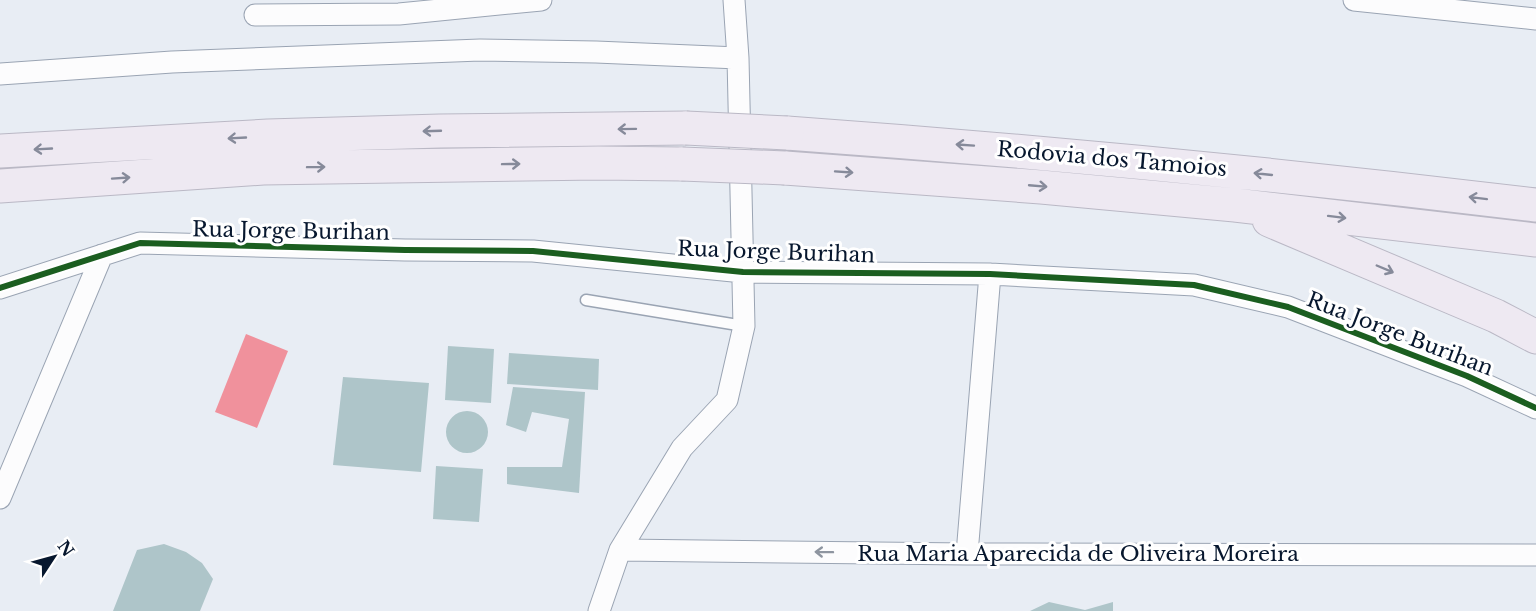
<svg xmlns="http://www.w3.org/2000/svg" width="1536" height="611" font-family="'Libre Baskerville',serif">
<rect width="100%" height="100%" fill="#e8edf4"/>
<path fill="#f0919c" d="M 246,334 L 288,351 L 257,428 L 215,412 Z"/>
<path fill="#aec5c9" d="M 448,346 L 494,349 L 491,403 L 445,400 Z
M 509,353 L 599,359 L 598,390 L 507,384 Z
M 343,377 L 429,383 L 421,472 L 333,465 Z
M 513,387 L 585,392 L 579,493 L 507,484 L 507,467 L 562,467 L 569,419 L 532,412 L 526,432 L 506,425 Z
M446 432a21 21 0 1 1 42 0a21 21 0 1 1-42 0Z
M 436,466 L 483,469 L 479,522 L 433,519 Z
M 164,544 L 186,552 L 202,563 L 213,579 L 200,611 L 113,611 L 137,550 Z
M 1049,602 L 1085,610 L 1113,602 L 1113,611 L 1030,611 Z"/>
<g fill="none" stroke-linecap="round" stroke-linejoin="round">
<defs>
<path id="lane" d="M 586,300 L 744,326"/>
<path id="street" d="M 1354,0 L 1536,19
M 255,15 L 399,14 L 541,0
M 0,74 L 172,62 L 480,50 L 596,52 L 738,58
M 0,288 L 140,243 L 405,250 L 533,251 L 743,272 L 990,274 L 1194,285 L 1288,307 L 1467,376 L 1536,408
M 0,498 L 102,255
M 620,550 L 967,554 L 1536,555
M 967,554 L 990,274
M 599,611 L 620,550 L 682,448 L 727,400 L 744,326 L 738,58 L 734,0"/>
<path id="highway" d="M 787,133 C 1038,151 1287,175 1536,205
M 0,151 L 268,136 L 440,131 L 686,128
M 785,168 L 1041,187 L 1235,205 L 1536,240
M 0,186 L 263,168 L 598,163 L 682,164
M 1269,220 L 1496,316 L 1536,337"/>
</defs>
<use href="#lane" stroke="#9aa4b3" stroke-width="13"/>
<use href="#street" stroke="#9aa4b3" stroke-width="23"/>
<use href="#highway" stroke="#bab8c5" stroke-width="35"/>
<use href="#lane" stroke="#fcfcfd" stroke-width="10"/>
<use href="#street" stroke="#fcfcfd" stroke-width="21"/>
<use href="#highway" stroke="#eee9f2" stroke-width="33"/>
<defs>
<path id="highway-bridge" d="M 686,128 L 787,133
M 682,164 L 785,168"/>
</defs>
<use href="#highway-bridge" stroke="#bab8c5" stroke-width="35" stroke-linecap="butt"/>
<use href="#highway-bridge" stroke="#eee9f2" stroke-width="33"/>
<defs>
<path id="cycleway" d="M 0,288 L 140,243 L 405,250 L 533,251 L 743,272 L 990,274 L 1194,285 L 1288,307 L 1467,376 L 1536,408"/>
</defs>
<use href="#cycleway" stroke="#fff" stroke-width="10"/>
<use href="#cycleway" stroke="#1b5e20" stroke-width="6"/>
</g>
<defs><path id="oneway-shaft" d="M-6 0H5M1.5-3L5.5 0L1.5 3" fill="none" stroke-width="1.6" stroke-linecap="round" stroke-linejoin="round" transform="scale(1.5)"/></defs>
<g stroke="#868a9a">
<use href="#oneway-shaft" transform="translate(627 129) rotate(179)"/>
<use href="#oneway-shaft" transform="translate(432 131) rotate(178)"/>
<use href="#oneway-shaft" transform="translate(237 138) rotate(177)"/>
<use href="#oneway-shaft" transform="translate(965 145) rotate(-176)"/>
<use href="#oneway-shaft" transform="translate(43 149) rotate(177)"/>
<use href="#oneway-shaft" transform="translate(511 164) rotate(-1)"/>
<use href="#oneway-shaft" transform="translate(316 167) rotate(-1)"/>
<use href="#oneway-shaft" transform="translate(844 172) rotate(4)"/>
<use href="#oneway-shaft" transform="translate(1263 174) rotate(-174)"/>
<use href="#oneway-shaft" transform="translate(121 178) rotate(-4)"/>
<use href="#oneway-shaft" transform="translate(1038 186) rotate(5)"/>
<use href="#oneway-shaft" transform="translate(1478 198) rotate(-173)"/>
<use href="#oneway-shaft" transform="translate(1337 217) rotate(7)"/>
<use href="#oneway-shaft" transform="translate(1385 269) rotate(23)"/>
</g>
<use stroke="#8e95a0" href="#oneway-shaft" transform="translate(824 552) rotate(-179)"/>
<g text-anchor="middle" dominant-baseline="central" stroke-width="6" stroke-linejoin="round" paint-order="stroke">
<g font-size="21" fill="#07172e" stroke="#fff">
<text transform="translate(1112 159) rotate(5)">Rodovia dos Tamoios</text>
<text transform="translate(291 231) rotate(1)">Rua Jorge Burihan</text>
<text transform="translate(776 252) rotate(2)">Rua Jorge Burihan</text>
<text transform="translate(1400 334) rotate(21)">Rua Jorge Burihan</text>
<text x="1078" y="554">Rua Maria Aparecida de Oliveira Moreira</text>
</g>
</g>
<g transform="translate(54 557) rotate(54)" stroke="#ffffff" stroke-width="4.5" paint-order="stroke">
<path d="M0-4.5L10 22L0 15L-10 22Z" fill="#07172e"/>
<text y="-9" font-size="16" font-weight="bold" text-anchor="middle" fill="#07172e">N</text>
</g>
</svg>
